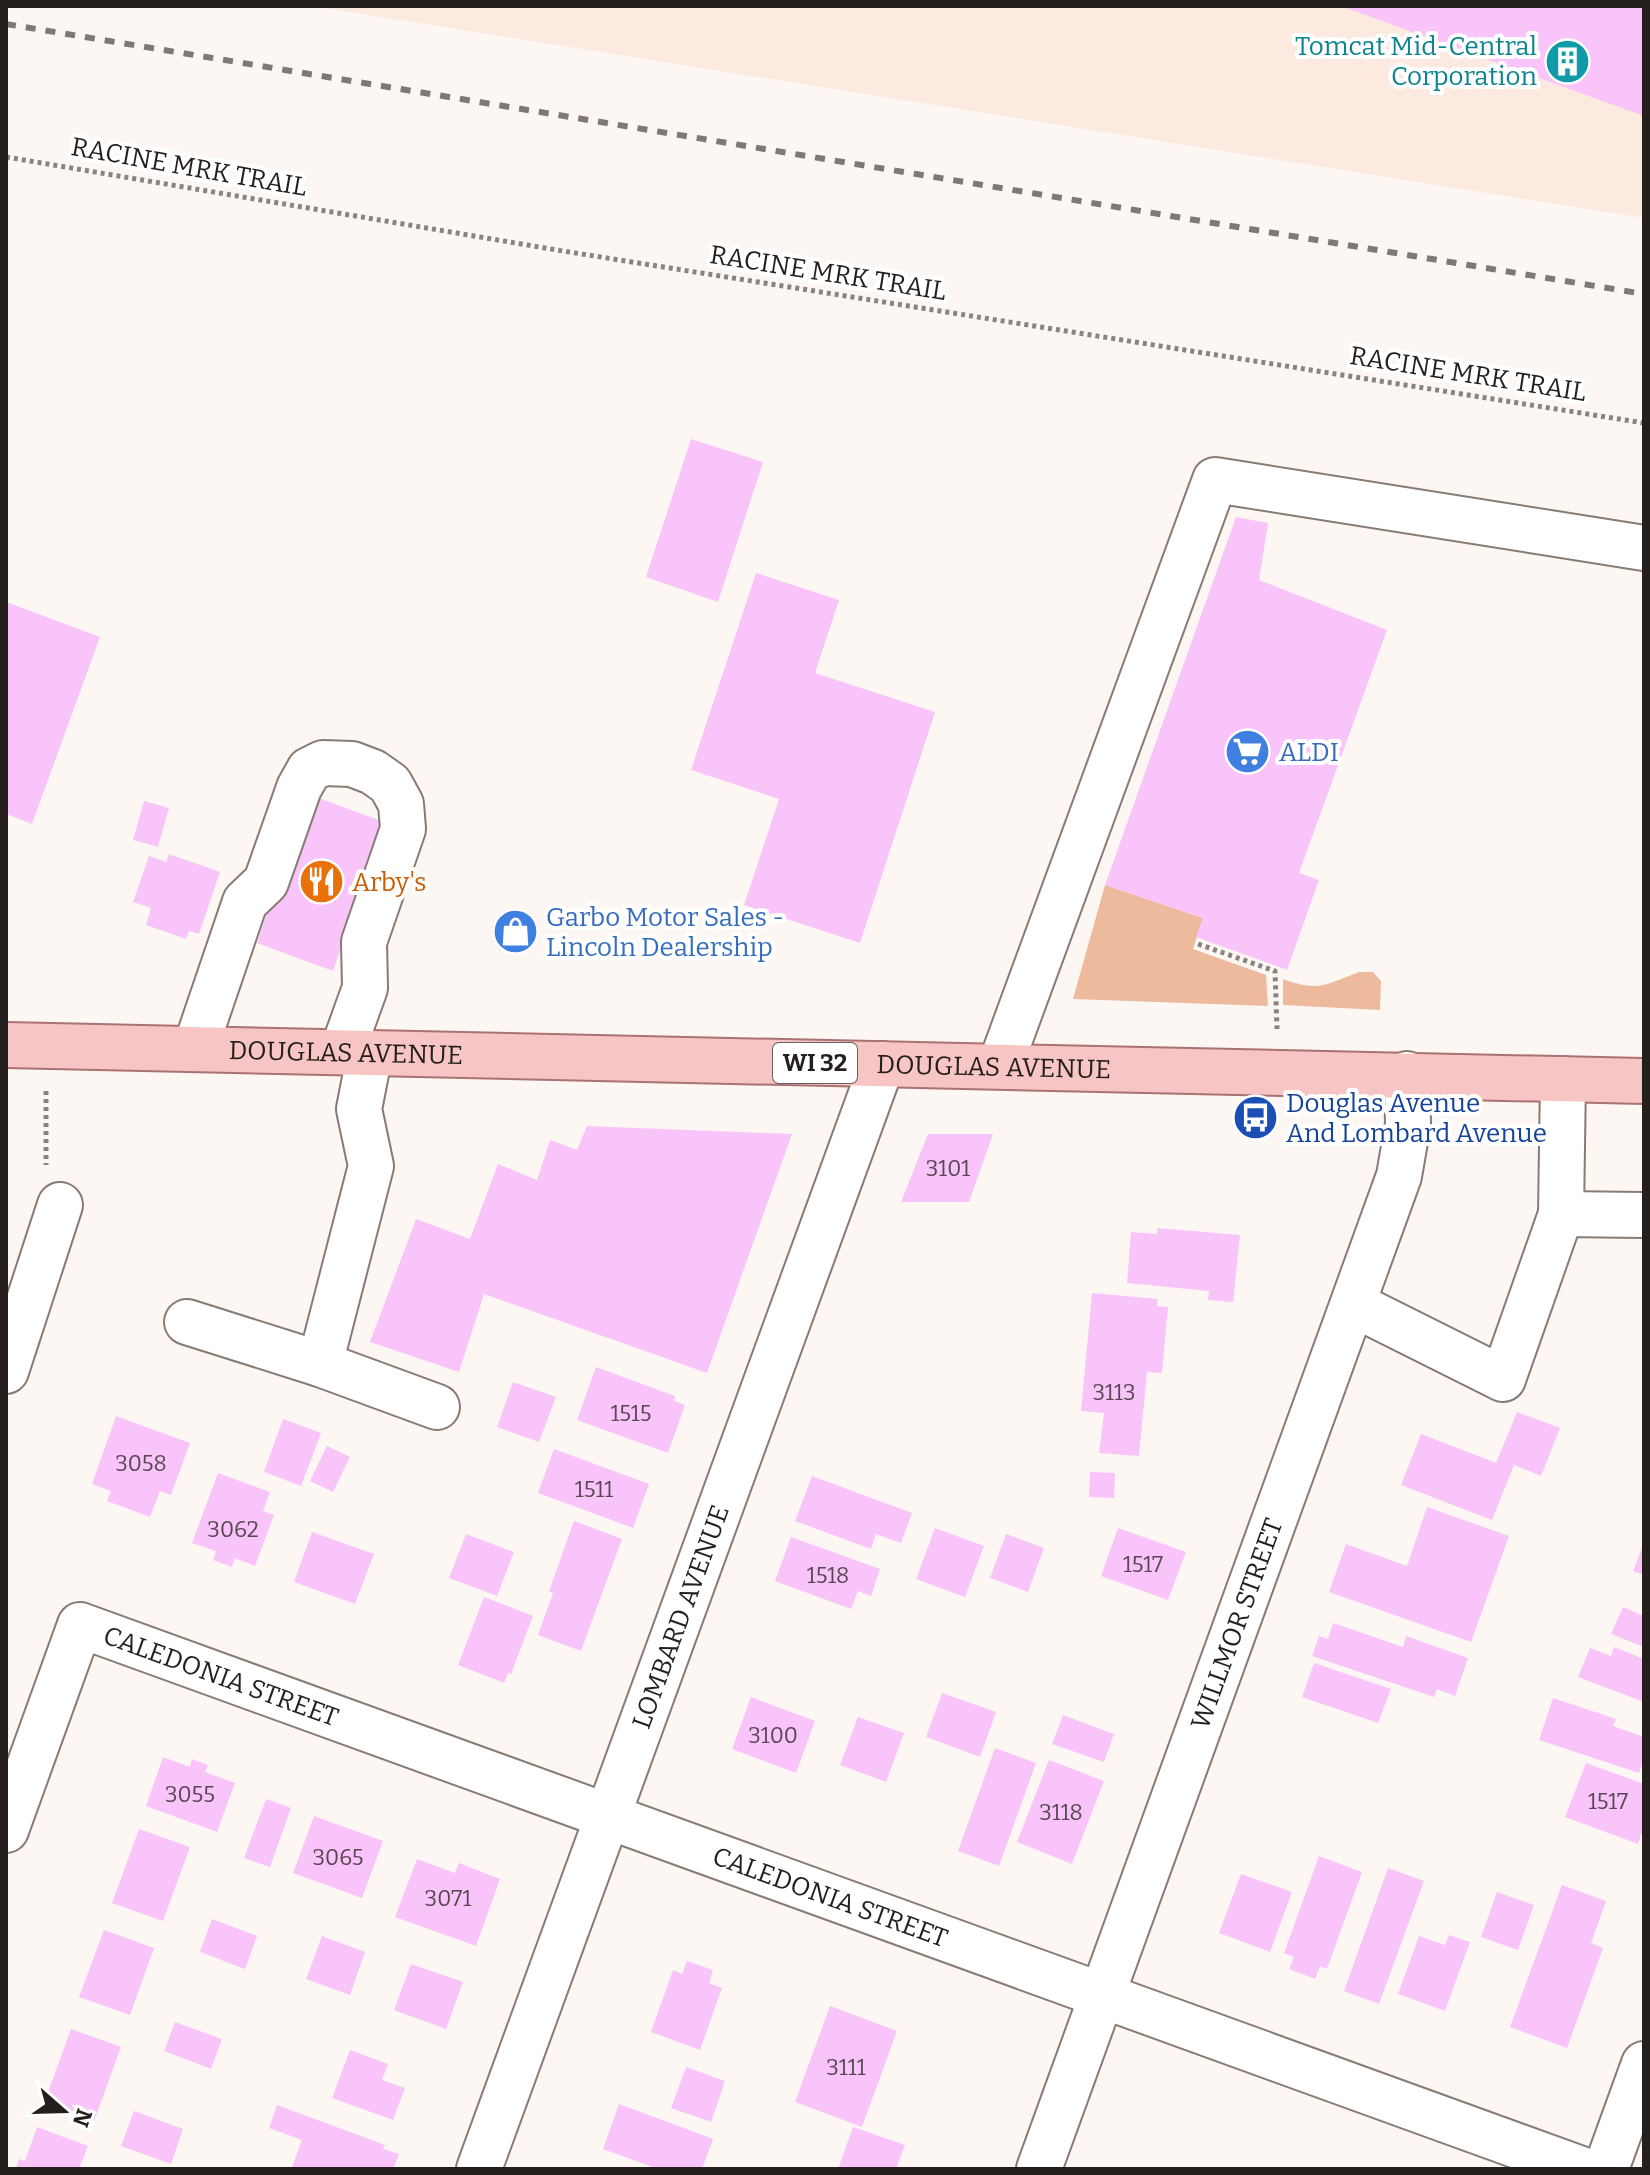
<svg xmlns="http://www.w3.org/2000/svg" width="1650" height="2175" font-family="Bitter,serif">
<rect width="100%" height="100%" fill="#fdf7f4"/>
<path fill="#fceae0" d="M 312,6 L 1644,6 L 1644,218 Z"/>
<path fill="#edba9d" d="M 1105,885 L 1203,918 L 1193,949 L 1266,975 L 1268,1006 L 1073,999 Z
M 1359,972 L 1373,972 L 1381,981 L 1380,1010 L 1283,1005 L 1283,979 C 1318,992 1325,985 1359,972 Z"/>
<path fill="#f9c4f9" d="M 1341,6 L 1644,6 L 1644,116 Z
M 691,439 L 763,462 L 718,602 L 646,577 Z
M 1236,517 L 1268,523 L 1259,580 L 1387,630 L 1299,873 L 1319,880 L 1287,970 L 1196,937 L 1203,918 L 1105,885 Z
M 756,573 L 839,600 L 815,673 L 935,712 L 860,943 L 744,905 L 779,799 L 691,770 Z
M 6,602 L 100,637 L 32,824 L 6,814 Z
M 308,794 L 384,822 L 333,971 L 257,943 Z
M 144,801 L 169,808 L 158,847 L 133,840 Z
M 169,854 L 220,872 L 199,934 L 189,931 L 186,939 L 146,925 L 151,908 L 133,902 L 149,856 L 166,862 Z
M 587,1126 L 792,1134 L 707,1373 L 484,1294 L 459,1372 L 370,1342 L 416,1219 L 470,1239 L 498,1164 L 537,1180 L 550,1140 L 577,1150 Z
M 928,1134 L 993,1134 L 969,1202 L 901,1202 Z
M 1157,1228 L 1240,1235 L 1233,1302 L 1208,1300 L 1209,1291 L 1127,1283 L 1131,1232 L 1157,1234 Z
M 1092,1293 L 1158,1299 L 1157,1306 L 1168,1307 L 1162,1373 L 1147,1372 L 1139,1456 L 1099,1453 L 1104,1413 L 1081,1411 Z
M 596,1367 L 675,1396 L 674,1401 L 685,1405 L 668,1453 L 577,1420 Z
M 513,1382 L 556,1397 L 539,1442 L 497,1427 Z
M 1517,1412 L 1560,1428 L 1541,1476 L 1514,1465 L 1492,1520 L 1401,1485 L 1421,1434 L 1496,1463 Z
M 116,1416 L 190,1443 L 171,1495 L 160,1491 L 150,1517 L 107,1501 L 111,1491 L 92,1484 Z
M 283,1419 L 321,1433 L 301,1486 L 264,1472 Z
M 327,1446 L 350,1457 L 333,1492 L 310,1481 Z
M 554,1449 L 649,1484 L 633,1528 L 538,1493 Z
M 1090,1472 L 1115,1473 L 1114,1498 L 1089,1497 Z
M 218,1473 L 270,1492 L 263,1511 L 274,1515 L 255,1566 L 235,1558 L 232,1567 L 213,1560 L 216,1551 L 192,1543 Z
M 812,1476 L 912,1513 L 901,1543 L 876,1534 L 871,1549 L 795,1521 Z
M 1427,1507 L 1509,1536 L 1471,1642 L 1329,1592 L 1346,1544 L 1407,1566 Z
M 574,1521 L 622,1539 L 581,1651 L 538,1635 L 553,1593 L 549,1591 Z
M 935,1528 L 984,1546 L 965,1597 L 916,1579 Z
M 1118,1528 L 1186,1552 L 1168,1600 L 1101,1576 Z
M 312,1532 L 374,1554 L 355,1604 L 294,1582 Z
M 466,1534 L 514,1552 L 497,1596 L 449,1578 Z
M 1006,1534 L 1044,1548 L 1028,1592 L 990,1578 Z
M 791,1537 L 880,1569 L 871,1596 L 858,1591 L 851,1609 L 775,1581 Z
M 1644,1542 L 1644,1575 L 1633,1571 Z
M 484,1597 L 533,1616 L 511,1674 L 508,1673 L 504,1683 L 458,1665 Z
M 1623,1607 L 1644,1616 L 1644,1647 L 1611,1634 Z
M 1333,1623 L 1403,1647 L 1406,1636 L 1468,1658 L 1455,1696 L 1437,1689 L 1434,1697 L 1312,1656 L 1319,1636 L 1328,1639 Z
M 1614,1647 L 1644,1659 L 1644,1702 L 1578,1677 L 1590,1648 L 1611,1656 Z
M 1314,1663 L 1391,1689 L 1378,1723 L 1302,1697 Z
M 942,1693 L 996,1712 L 980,1757 L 926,1737 Z
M 751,1697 L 815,1721 L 796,1773 L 732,1749 Z
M 1553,1698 L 1616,1719 L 1613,1726 L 1644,1737 L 1644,1757 L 1639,1773 L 1539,1740 Z
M 1063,1715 L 1114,1734 L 1104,1762 L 1052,1744 Z
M 858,1717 L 904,1733 L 886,1782 L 840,1765 Z
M 995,1748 L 1036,1763 L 999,1866 L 958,1851 Z
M 163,1757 L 190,1767 L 192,1759 L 208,1765 L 205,1772 L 235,1783 L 217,1832 L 146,1806 Z
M 1049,1760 L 1104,1781 L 1072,1864 L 1017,1842 Z
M 1586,1763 L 1644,1784 L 1644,1835 L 1641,1834 L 1638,1844 L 1565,1817 Z
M 266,1799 L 291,1808 L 270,1867 L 244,1858 Z
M 314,1816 L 383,1841 L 362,1898 L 293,1873 Z
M 139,1829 L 190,1847 L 163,1921 L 112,1903 Z
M 1319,1856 L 1362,1872 L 1327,1969 L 1320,1966 L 1315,1979 L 1289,1969 L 1294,1957 L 1284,1953 Z
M 417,1859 L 455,1873 L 459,1863 L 500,1879 L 476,1946 L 395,1917 Z
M 1388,1868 L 1424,1881 L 1379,2004 L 1344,1991 Z
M 1241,1874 L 1292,1892 L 1270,1952 L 1219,1933 Z
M 1562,1885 L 1606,1901 L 1591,1943 L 1603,1948 L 1567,2048 L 1510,2027 Z
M 1497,1892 L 1534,1905 L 1518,1950 L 1481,1937 Z
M 212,1919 L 257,1936 L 245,1969 L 200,1952 Z
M 104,1930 L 154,1948 L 130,2015 L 79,1997 Z
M 1449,1935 L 1470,1942 L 1445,2011 L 1398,1994 L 1419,1936 L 1445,1945 Z
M 322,1936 L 365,1952 L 350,1995 L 306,1979 Z
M 687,1961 L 713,1970 L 709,1983 L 722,1988 L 700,2050 L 651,2032 L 673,1970 L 682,1974 Z
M 411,1964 L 463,1982 L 446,2029 L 394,2010 Z
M 830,2006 L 897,2031 L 862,2127 L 795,2102 Z
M 175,2022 L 222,2039 L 211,2069 L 164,2051 Z
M 71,2029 L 121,2047 L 94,2121 L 44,2103 Z
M 350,2050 L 388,2064 L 382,2080 L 405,2088 L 393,2120 L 332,2098 Z
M 686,2067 L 725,2081 L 711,2122 L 671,2108 Z
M 619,2104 L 713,2139 L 702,2169 L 658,2169 L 603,2149 Z
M 277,2105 L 385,2145 L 383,2149 L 399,2154 L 393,2169 L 298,2169 L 292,2167 L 302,2140 L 269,2128 Z
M 134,2111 L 183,2129 L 171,2164 L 121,2146 Z
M 37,2127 L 88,2146 L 79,2169 L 16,2169 L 19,2159 L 25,2161 Z
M 853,2127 L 905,2145 L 896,2169 L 838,2169 Z"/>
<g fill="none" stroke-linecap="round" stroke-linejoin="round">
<defs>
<g id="minor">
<path d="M 195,1049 L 245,902 L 266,882 L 299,788 L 309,770 L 323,763 L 352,764 L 373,772 L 390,784 L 401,804 L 403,829 L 364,942 L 365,988 L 342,1052"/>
<path d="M 370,1053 L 359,1109 L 371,1166 L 320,1364 L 437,1407"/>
<path d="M 1000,1066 L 1215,480 L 1644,548"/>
<path d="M 1561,1214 L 1644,1215"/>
<path d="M 1353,1304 L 1503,1379 L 1561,1214 L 1563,1079"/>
<path d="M 187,1322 L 320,1364"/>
<path d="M 6,1371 L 60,1205"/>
<path id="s1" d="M 6,1830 L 80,1625 L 1581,2169"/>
<path id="s2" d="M 479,2169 L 882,1064"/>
<path id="s3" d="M 1039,2169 L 1399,1176 L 1408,1124 L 1407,1074"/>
<path d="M 1606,2169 L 1644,2064"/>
</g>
<g id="major">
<path id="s4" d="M 6,1045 L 1644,1081"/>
</g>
</defs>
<use href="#minor" stroke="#887b73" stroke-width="48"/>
<use href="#major" stroke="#aa7270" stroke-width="48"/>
<path stroke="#898481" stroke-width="5" stroke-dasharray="4 4" stroke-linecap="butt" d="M 6,157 L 563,251 L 1644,423
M 1198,944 L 1275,971 L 1277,1029
M 46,1091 L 46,1165"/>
<use href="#minor" stroke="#fff" stroke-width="44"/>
<use href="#major" stroke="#f7c5c4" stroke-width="44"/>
<path stroke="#7e7976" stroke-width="6" stroke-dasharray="10 10" stroke-linecap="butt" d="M 6,24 L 1644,294"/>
</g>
<defs>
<symbol id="building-disc" viewBox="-11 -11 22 22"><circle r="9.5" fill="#0f9aa8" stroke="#fff"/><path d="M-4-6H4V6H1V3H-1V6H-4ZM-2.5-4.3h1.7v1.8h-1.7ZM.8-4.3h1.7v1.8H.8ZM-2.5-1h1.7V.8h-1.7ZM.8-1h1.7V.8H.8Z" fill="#fff"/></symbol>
<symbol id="supermarket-disc" viewBox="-11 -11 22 22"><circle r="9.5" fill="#3f7fe0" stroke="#fff"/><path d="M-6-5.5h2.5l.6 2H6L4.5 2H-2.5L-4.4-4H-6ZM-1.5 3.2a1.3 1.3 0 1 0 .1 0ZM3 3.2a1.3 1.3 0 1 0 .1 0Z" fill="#fff"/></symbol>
<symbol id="restaurant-disc" viewBox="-11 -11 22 22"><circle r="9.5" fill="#e8710a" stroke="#fff"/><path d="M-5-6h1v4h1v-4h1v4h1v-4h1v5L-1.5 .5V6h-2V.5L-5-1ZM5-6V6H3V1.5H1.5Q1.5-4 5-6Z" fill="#fff"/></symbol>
<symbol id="shop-disc" viewBox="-11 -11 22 22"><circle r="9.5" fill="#3f7fe0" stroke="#fff"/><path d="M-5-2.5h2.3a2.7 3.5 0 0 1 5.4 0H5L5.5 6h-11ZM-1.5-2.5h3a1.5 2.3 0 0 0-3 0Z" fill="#fff"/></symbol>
<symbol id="bus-disc" viewBox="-11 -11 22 22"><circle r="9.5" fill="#1a4fb4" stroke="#fff"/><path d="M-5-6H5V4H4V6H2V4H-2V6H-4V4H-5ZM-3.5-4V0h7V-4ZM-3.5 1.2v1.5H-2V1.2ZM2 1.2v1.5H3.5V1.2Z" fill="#fff"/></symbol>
</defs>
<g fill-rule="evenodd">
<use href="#building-disc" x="1542" y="36" width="51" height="51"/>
<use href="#supermarket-disc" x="1222" y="726" width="51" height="51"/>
<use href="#restaurant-disc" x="296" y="856" width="51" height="51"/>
<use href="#shop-disc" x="490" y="906" width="51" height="51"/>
<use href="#bus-disc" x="1230" y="1092" width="51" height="51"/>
</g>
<g text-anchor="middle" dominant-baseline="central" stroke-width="8" stroke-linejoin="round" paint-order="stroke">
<g font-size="22" fill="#594853">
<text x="948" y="1168">3101</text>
<text x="1114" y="1392">3113</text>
<text x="631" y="1413">1515</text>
<text x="141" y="1463">3058</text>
<text x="594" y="1489">1511</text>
<text x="233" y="1529">3062</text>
<text x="1143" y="1564">1517</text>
<text x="828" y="1575">1518</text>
<text x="773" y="1735">3100</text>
<text x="190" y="1794">3055</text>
<text x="1608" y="1801">1517</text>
<text x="1061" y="1812">3118</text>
<text x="338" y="1857">3065</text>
<text x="448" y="1898">3071</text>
<text x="846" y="2067">3111</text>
</g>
<rect fill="#fff" stroke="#666260" stroke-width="2" x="773" y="1043" width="84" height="40" rx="6"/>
<g font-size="24" font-weight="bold" fill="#241f1c">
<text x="815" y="1063">WI 32</text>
</g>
<g font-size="26" fill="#0d838f" stroke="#fff" text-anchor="end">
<text x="1537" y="46">Tomcat Mid-Central<tspan x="1537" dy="30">Corporation</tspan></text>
</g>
<g font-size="26" fill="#241f1c" stroke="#fff">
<text transform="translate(189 167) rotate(10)">RACINE MRK TRAIL</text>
<text transform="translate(828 273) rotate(9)">RACINE MRK TRAIL</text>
<text transform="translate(1468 374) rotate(9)">RACINE MRK TRAIL</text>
<text stroke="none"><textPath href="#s4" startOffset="340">DOUGLAS AVENUE</textPath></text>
<text stroke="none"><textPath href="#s4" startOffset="988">DOUGLAS AVENUE</textPath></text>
<text stroke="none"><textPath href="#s2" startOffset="588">LOMBARD AVENUE</textPath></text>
<text stroke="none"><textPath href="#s3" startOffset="580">WILLMOR STREET</textPath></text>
<text stroke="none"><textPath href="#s1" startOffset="368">CALEDONIA STREET</textPath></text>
<text stroke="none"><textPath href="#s1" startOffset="1016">CALEDONIA STREET</textPath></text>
</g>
<g font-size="26" fill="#366cbe" stroke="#fff" text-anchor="start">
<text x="1279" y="752">ALDI</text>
<text x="546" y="917">Garbo Motor Sales -<tspan x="546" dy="30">Lincoln Dealership</tspan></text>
</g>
<g font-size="26" fill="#c56008" stroke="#fff" text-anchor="start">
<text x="352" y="882">Arby's</text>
</g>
<g font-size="26" fill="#164399" stroke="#fff" text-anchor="start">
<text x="1286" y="1103">Douglas Avenue<tspan x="1286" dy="30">And Lombard Avenue</tspan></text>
</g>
</g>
<rect width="1650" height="2175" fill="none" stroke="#241f1c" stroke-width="16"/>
<g transform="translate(64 2111) rotate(110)" stroke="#ffffff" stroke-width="6" paint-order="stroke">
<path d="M0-6L14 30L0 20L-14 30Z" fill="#241f1c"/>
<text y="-12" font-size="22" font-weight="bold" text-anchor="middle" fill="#241f1c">N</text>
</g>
</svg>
